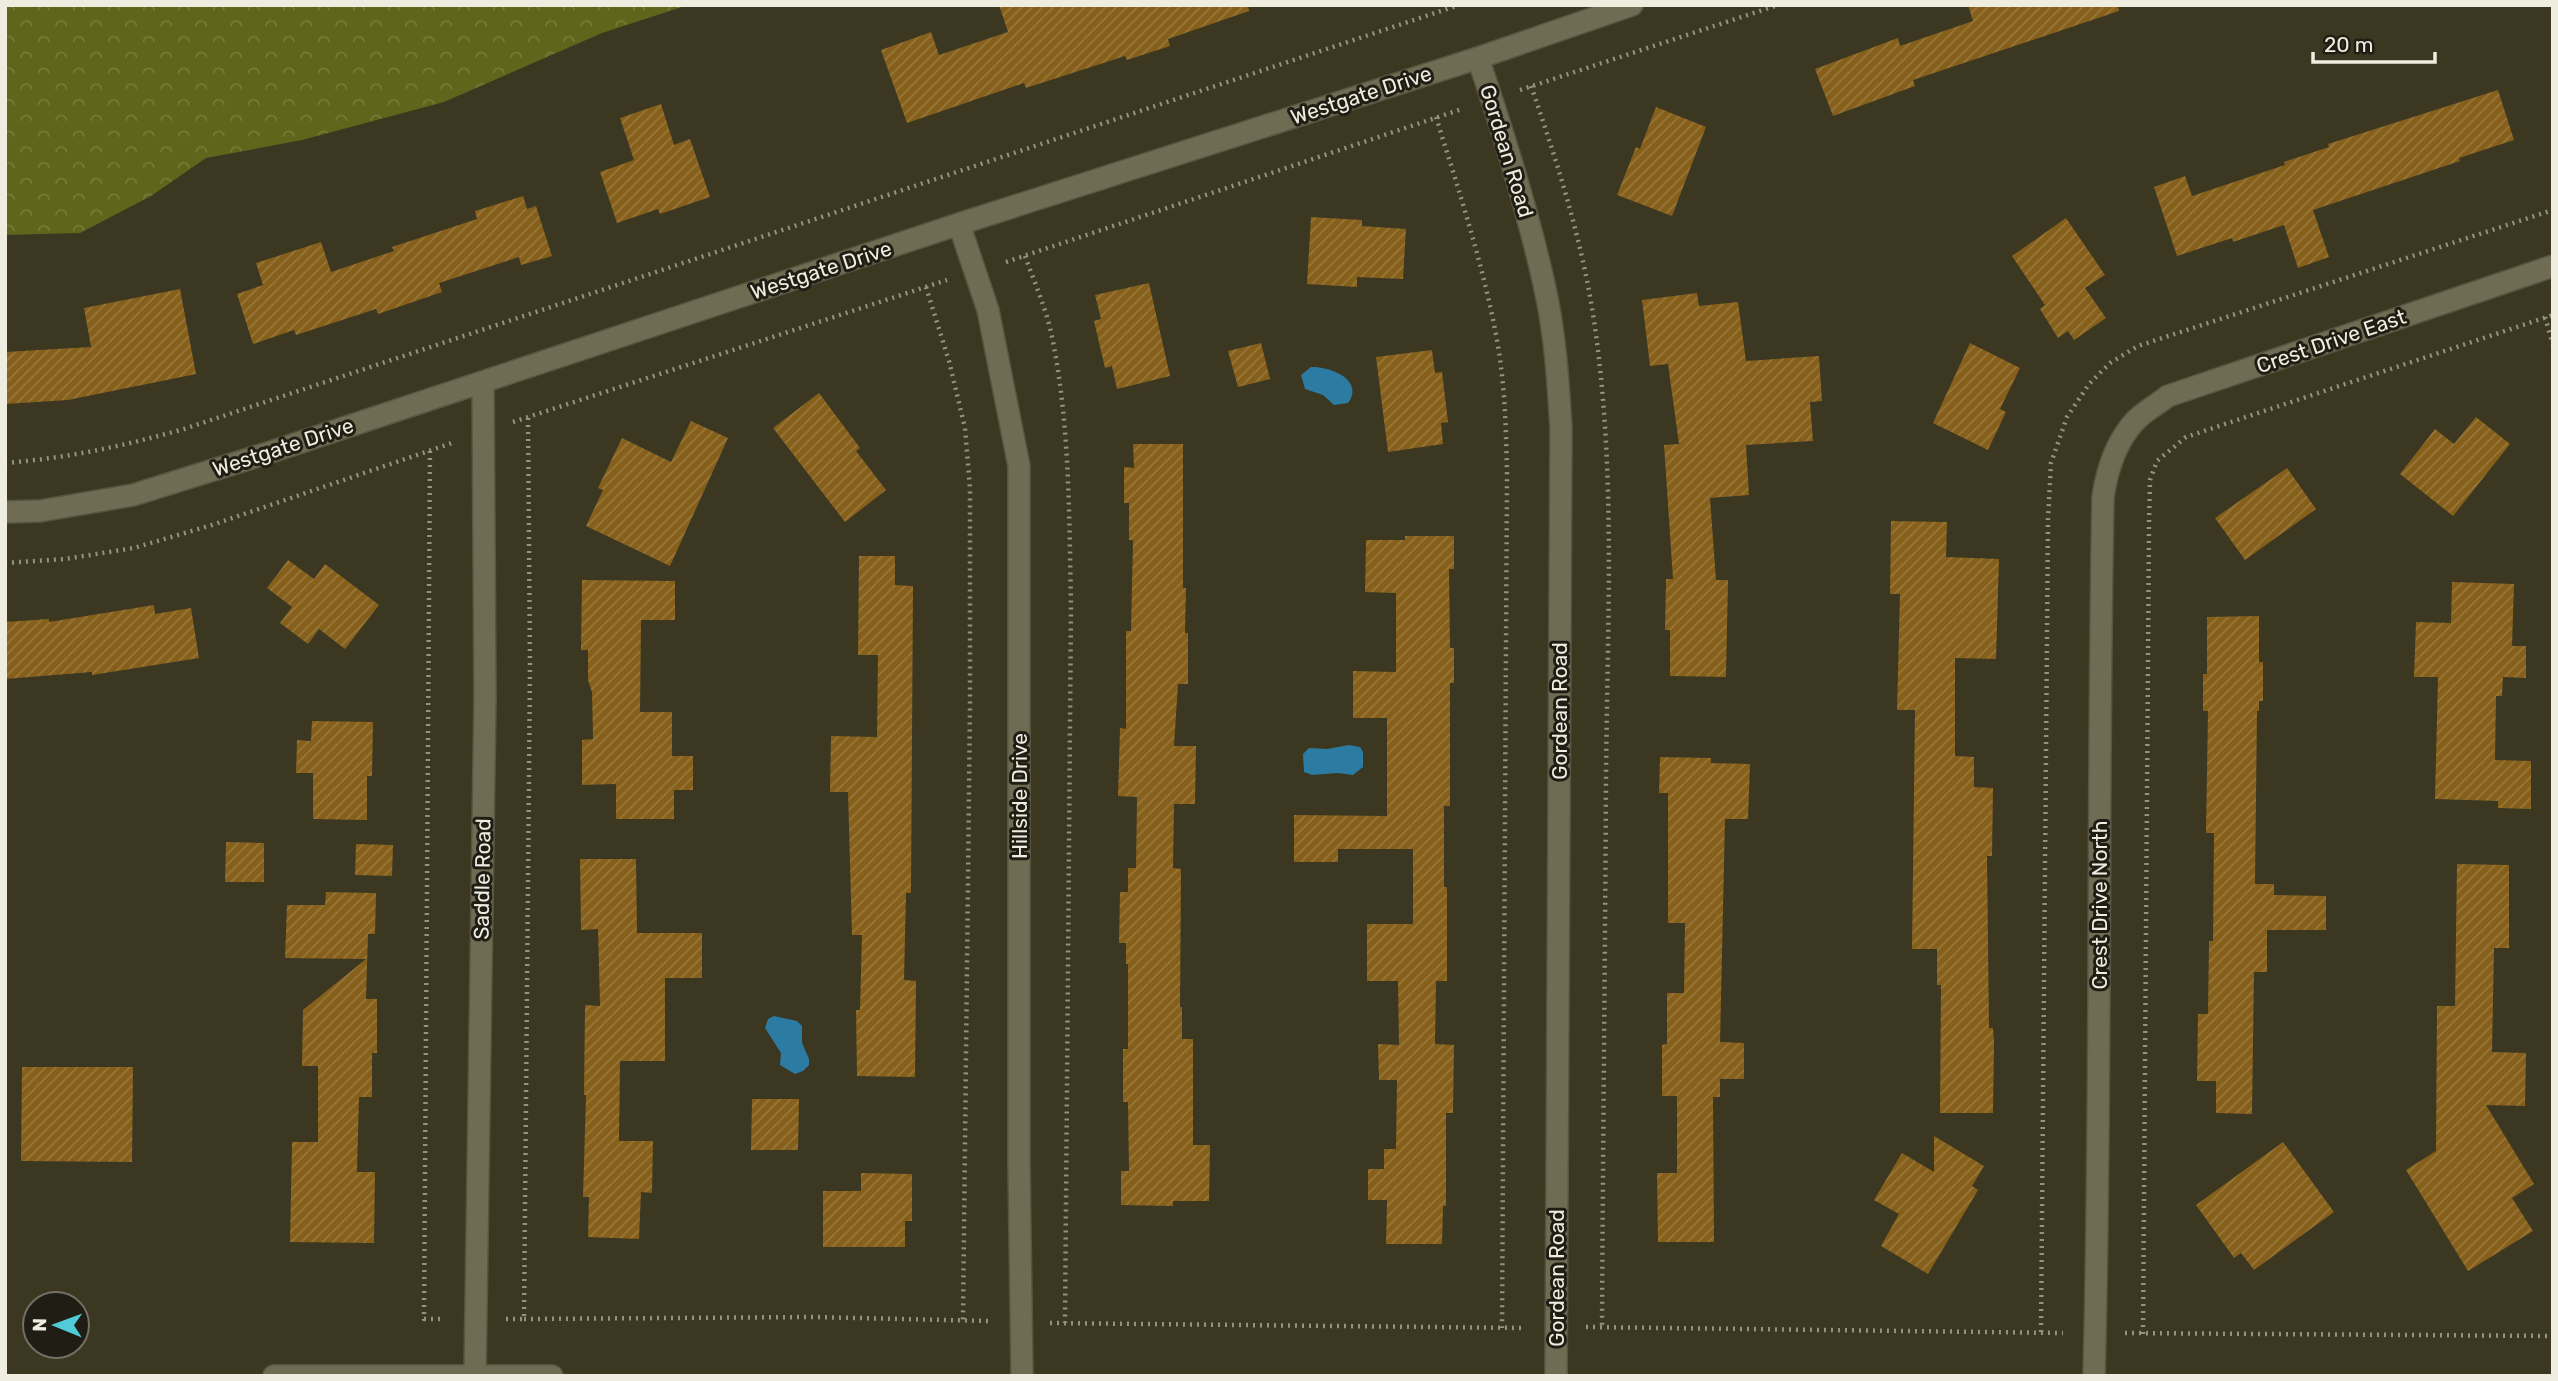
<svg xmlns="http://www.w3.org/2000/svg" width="2558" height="1381" font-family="Rubik,sans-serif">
<defs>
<pattern id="forest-crowns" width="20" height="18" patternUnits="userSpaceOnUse" patternTransform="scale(1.75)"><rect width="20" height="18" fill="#5f651a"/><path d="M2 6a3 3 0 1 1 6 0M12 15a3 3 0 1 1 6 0" fill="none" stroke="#767b3b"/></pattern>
<pattern id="building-hatch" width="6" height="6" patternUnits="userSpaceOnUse" patternTransform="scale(1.75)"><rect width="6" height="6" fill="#86601b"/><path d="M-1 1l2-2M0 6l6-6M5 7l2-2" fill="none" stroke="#97773c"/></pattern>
</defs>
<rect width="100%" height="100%" fill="#3b3721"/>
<path fill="url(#forest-crowns)" d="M 5,5 L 688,5 L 602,33 L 444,102 L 302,140 L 206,158 L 151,196 L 80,233 L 5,235 Z"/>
<path fill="#2c7ba2" d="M 1311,367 C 1330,366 1365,380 1348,403 L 1334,405 L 1323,395 L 1305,389 L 1301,375 Z
M 1349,745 L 1360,747 L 1363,752 L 1363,767 L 1353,775 L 1338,773 L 1312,775 L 1304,772 L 1303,754 L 1309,748 L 1327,749 Z
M 774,1016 L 797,1021 L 802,1026 L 802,1043 L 809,1059 L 809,1065 L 803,1071 L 795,1074 L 780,1065 L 781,1053 L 765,1028 L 768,1019 Z"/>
<path fill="url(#building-hatch)" d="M 999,5 L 1248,5 L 1249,11 L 1168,39 L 1170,46 L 1127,60 L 1125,56 L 1026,88 L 1024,83 L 907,123 L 881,50 L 931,32 L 939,55 L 1008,32 Z
M 1968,5 L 2118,5 L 2119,11 L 1913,80 L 1915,86 L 1833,116 L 1815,69 L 1898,38 L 1900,46 L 1973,21 Z
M 2498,90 L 2514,140 L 2459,158 L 2460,161 L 2313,210 L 2329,257 L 2298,268 L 2284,225 L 2233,242 L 2232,238 L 2177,256 L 2154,187 L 2185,176 L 2192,196 L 2285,165 L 2284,162 L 2329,147 L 2328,144 Z
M 661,104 L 674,145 L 690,139 L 710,197 L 660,214 L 658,209 L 617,223 L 600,172 L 634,160 L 620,118 Z
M 1656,107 L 1706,127 L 1672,216 L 1617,195 L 1636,147 L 1640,149 Z
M 523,196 L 527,209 L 536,206 L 552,256 L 521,265 L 519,257 L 439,283 L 442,292 L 378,314 L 376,309 L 296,335 L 294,330 L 253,344 L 237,294 L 263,285 L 256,263 L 321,242 L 331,272 L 394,251 L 392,247 L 477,219 L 475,211 Z
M 1311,217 L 1362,220 L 1362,226 L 1406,229 L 1403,279 L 1357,277 L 1357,287 L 1307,284 Z
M 2066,218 L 2105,275 L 2085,288 L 2106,318 L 2074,340 L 2068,331 L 2058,338 L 2040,309 L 2045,305 L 2012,256 Z
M 1149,283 L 1170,376 L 1117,389 L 1112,366 L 1105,368 L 1094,321 L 1101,319 L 1095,295 Z
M 180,289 L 196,374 L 68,400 L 5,404 L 5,352 L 91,347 L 84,308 Z
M 1697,293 L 1699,306 L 1738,302 L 1746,361 L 1819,356 L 1822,401 L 1810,402 L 1813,441 L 1746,445 L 1749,495 L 1710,498 L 1716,580 L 1728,580 L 1726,677 L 1670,676 L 1670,630 L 1665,630 L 1666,579 L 1673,579 L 1664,445 L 1679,444 L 1668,364 L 1650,366 L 1642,300 Z
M 1261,343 L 1270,379 L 1238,387 L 1228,351 Z
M 1970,343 L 2020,368 L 2000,409 L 2006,412 L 1988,450 L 1933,423 Z
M 1432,350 L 1435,373 L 1442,372 L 1448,422 L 1441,423 L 1443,444 L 1388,452 L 1376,357 Z
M 819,393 L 860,448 L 856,451 L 886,490 L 845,522 L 773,428 Z
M 2476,417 L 2510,444 L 2453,516 L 2400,474 L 2435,429 L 2454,444 Z
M 691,421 L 728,438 L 670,566 L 586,526 L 603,490 L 598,488 L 622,438 L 671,462 Z
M 1133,444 L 1183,444 L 1183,588 L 1186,588 L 1185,633 L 1188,633 L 1188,684 L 1178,684 L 1174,746 L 1196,746 L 1195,804 L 1174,804 L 1173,868 L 1181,869 L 1180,1007 L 1182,1007 L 1182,1039 L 1193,1039 L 1193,1145 L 1210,1145 L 1209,1201 L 1173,1201 L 1173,1206 L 1121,1205 L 1121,1171 L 1129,1171 L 1128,1102 L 1123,1102 L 1123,1049 L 1128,1049 L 1128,964 L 1126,964 L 1126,943 L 1119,943 L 1120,892 L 1128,892 L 1128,868 L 1136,868 L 1137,797 L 1118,796 L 1120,728 L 1126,729 L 1126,631 L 1131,631 L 1133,540 L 1129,540 L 1129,503 L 1124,503 L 1124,467 L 1134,468 Z
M 2287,468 L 2316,509 L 2245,560 L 2215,518 Z
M 1891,521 L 1947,522 L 1946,557 L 1999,559 L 1996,659 L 1955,658 L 1955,756 L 1974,757 L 1974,787 L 1993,788 L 1992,856 L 1987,856 L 1989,1028 L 1993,1028 L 1994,1043 L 1993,1113 L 1940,1113 L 1941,985 L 1937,985 L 1937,949 L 1912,949 L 1915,710 L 1897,710 L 1900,594 L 1890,594 Z
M 1405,536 L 1454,536 L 1454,569 L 1449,569 L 1450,648 L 1454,648 L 1454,683 L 1450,683 L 1450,806 L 1444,806 L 1444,887 L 1447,887 L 1447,981 L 1436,981 L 1435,1044 L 1454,1045 L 1453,1113 L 1446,1113 L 1446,1206 L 1443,1206 L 1442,1244 L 1386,1244 L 1387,1200 L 1368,1200 L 1368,1169 L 1384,1169 L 1384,1149 L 1396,1149 L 1397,1080 L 1379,1080 L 1378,1044 L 1399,1045 L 1398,981 L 1367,981 L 1367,924 L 1413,924 L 1413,849 L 1338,849 L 1338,862 L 1294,862 L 1294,815 L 1387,816 L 1387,718 L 1353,718 L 1353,671 L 1396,672 L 1396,593 L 1365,592 L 1366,540 L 1405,540 Z
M 859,556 L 895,556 L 895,585 L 913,586 L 911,893 L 906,893 L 904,980 L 916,981 L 915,1077 L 857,1076 L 856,1010 L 860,1010 L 862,935 L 852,935 L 848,792 L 830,792 L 831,736 L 877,737 L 878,655 L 858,655 Z
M 288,560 L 314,579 L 325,564 L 379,605 L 345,649 L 319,629 L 308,644 L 280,623 L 292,607 L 267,588 Z
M 582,580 L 675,581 L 675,620 L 641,620 L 640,712 L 672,712 L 672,756 L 693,756 L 693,790 L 674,790 L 674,819 L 616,819 L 616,784 L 582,785 L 582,740 L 593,739 L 592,692 L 588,680 L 588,650 L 581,650 Z
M 2452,582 L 2514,584 L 2512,646 L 2526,646 L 2526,678 L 2503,677 L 2502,696 L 2496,696 L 2495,760 L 2531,761 L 2531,809 L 2498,808 L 2498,801 L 2435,799 L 2438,677 L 2414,677 L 2416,622 L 2451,623 Z
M 154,605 L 155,614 L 191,608 L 199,658 L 92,675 L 92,672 L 5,679 L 5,622 L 49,619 L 49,622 Z
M 2259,616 L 2259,662 L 2263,662 L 2263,701 L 2259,701 L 2259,711 L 2257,711 L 2255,884 L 2274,884 L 2274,895 L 2326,896 L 2326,930 L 2267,930 L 2267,972 L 2254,972 L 2252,1114 L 2216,1113 L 2216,1081 L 2197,1081 L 2198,1014 L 2208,1014 L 2209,941 L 2213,941 L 2214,833 L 2206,833 L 2208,711 L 2203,711 L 2203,674 L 2207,674 L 2207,617 Z
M 312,721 L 373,722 L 372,776 L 367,776 L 367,820 L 313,819 L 313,773 L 296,773 L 297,740 L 311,741 Z
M 1660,757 L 1711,758 L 1711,763 L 1750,764 L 1748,819 L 1725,819 L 1720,1042 L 1744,1043 L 1744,1079 L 1720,1079 L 1720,1097 L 1713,1097 L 1714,1242 L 1658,1242 L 1657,1173 L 1677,1173 L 1677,1096 L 1662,1096 L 1662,1045 L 1667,1044 L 1667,993 L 1684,993 L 1685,923 L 1668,923 L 1668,793 L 1659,793 Z
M 226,842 L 264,843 L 264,882 L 225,882 Z
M 356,844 L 393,845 L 392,876 L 355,875 Z
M 580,859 L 636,859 L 637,933 L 702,933 L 702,978 L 665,978 L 665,1061 L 620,1061 L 619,1141 L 653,1141 L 652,1193 L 641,1192 L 639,1239 L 588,1237 L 589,1197 L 583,1197 L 586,1095 L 584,1095 L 585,1005 L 600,1006 L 598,929 L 581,930 Z
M 2457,864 L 2509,865 L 2509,948 L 2494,948 L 2492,1052 L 2526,1053 L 2525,1106 L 2486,1105 L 2534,1184 L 2512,1198 L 2533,1231 L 2468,1271 L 2406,1170 L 2436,1151 L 2437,1006 L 2455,1006 Z
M 326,892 L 376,893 L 375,934 L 368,934 L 366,999 L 377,999 L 377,1053 L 372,1053 L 372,1097 L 359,1097 L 357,1172 L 375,1172 L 374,1243 L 290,1242 L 292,1142 L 318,1142 L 318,1066 L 302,1066 L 303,1010 L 366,959 L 285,958 L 287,905 L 325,905 Z
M 22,1067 L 133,1067 L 132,1162 L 21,1161 Z
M 752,1099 L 799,1099 L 798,1150 L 751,1150 Z
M 1934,1136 L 1984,1166 L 1972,1186 L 1978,1190 L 1928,1274 L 1881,1246 L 1899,1214 L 1874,1200 L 1902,1153 L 1934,1172 Z
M 2283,1142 L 2334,1212 L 2254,1270 L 2241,1253 L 2234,1258 L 2196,1205 Z
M 861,1173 L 912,1174 L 912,1221 L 905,1221 L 905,1247 L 823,1247 L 823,1191 L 861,1191 Z"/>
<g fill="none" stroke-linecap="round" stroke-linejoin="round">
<defs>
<path id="minor" d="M 1478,58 C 1503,132 1527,207 1544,284 C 1555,331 1558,380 1561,428 L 1556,1376
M 959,224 L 988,310 L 1019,466 L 1019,1164 L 1022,1376
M 5,512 L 40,511 L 133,495 L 271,452 L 959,224 L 1478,58 L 1632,5
M 475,1375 L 485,698 L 483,382
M 274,1376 L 552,1376
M 2094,1376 C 2102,1083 2097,790 2103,497 C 2107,470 2116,441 2136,420 C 2145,411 2158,404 2168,396 L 2553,266"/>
</defs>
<use href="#minor" stroke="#575441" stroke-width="24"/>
<path stroke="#959281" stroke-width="4.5" stroke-dasharray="2 5" stroke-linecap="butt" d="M 1531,86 C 1559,167 1585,250 1596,335 C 1616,482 1607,633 1606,781 C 1605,963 1603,1145 1602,1327
M 1520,90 L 1778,5
M 1436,117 C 1459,191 1483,264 1497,340 C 1505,385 1506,429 1507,474 L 1502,1328
M 1025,256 C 1034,281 1045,306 1051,332 C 1070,421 1069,514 1071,605 L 1065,1323
M 1006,262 L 1462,109
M 926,287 L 949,361 L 965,428 L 970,488 L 970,705 L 963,1320
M 2545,317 L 2553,345
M 513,422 L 947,280
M 430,451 L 424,1319 L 444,1319
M 5,463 C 69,458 123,446 184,429 L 1459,5
M 5,563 L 65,559 L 134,548 L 212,525 L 452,443
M 506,1319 L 524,1319 L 530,666 L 528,417
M 524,1319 L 813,1317 L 989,1321
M 1050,1323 L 1524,1328
M 1586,1327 L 2063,1333
M 2041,1332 L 2048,520 L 2051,463 L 2067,417 L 2089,384 L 2110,363 L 2138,346 L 2553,210
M 2125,1333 L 2553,1336
M 2143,1334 L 2149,524 L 2150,480 L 2157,461 L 2186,437 L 2553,315"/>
<use href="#minor" stroke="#706c54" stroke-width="21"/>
</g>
<g text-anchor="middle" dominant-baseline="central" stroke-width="6" stroke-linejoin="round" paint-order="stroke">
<g font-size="21" fill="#efede0" stroke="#201e14">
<text transform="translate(1361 95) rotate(-18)">Westgate Drive</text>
<text transform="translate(1507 151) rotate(73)">Gordean Road</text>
<text transform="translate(821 270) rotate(-18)">Westgate Drive</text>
<text transform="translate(2331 341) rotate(-19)">Crest Drive East</text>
<text transform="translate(283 447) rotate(-18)">Westgate Drive</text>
<text transform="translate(1559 711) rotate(-90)">Gordean Road</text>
<text transform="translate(1019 796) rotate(-90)">Hillside Drive</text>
<text transform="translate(482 879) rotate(-89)">Saddle Road</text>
<text transform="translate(2099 905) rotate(-90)">Crest Drive North</text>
<text transform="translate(1556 1278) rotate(-90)">Gordean Road</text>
</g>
</g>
<rect width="2558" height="1381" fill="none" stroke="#efede0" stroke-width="14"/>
<g transform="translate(56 1325) rotate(271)"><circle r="33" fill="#201e14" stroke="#737166" stroke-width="2"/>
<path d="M0-5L12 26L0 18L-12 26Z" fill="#52cbd8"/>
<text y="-10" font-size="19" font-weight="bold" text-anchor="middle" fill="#efede0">N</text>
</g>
<path d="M2313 52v10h122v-10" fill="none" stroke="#efede0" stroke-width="3.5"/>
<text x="2324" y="52" font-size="21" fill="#efede0" stroke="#201e14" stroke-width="5" paint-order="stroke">20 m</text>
</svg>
